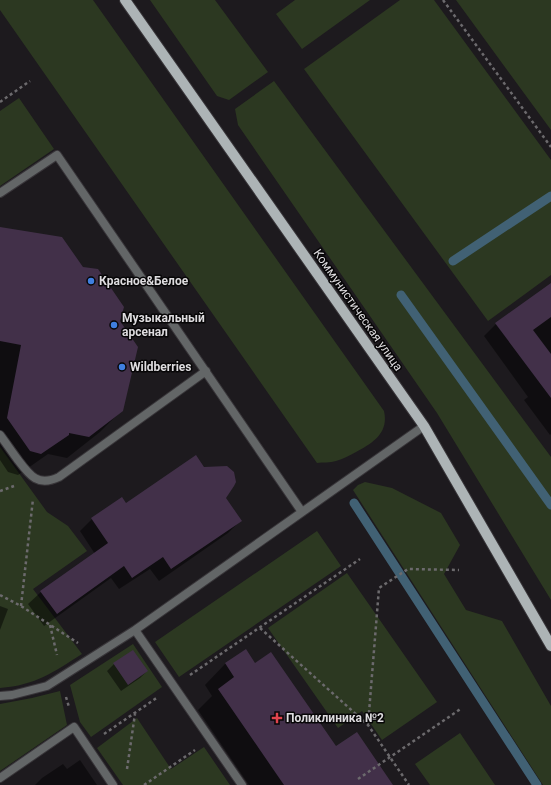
<svg xmlns="http://www.w3.org/2000/svg" width="551" height="785" font-family="Roboto,sans-serif">
<rect width="100%" height="100%" fill="#1d1a1e"/>
<path fill="#2c3821" d="M 0,0 L 93,0 L 384,411 C 389,433 373,443 356,452 C 350,455 343,459 336,461 C 330,463 323,462 317,463 L 0,10 Z
M 150,0 L 215,0 L 268,72 L 229,100 L 217,96 Z
M 295,0 L 370,0 L 302,49 L 276,14 Z
M 400,0 L 434,0 L 551,160 L 551,275 L 488,321 L 304,69 Z
M 456,0 L 551,0 L 551,130 Z
M 274,81 L 551,457 L 551,600 L 437,413 L 238,125 L 235,109 Z
M 19,98 L 54,149 L 0,186 L 0,111 Z
M 0,447 L 47,512 L 68,526 L 87,551 L 33,589 L 82,654 C 52,673 36,685 0,688 Z
M 365,482 L 392,488 L 441,513 L 460,545 L 444,574 L 466,610 L 502,621 L 551,706 L 551,785 L 543,785 L 353,490 L 358,485 Z
M 317,531 L 341,566 L 179,677 L 155,642 Z
M 347,573 L 437,702 L 382,740 L 362,711 L 338,728 L 268,628 Z
M 133,644 L 162,687 L 91,737 L 80,722 L 70,685 Z
M 60,691 L 67,725 L 0,771 L 0,704 L 32,698 Z
M 137,718 L 171,769 L 204,747 L 230,785 L 123,785 L 97,748 Z
M 460,733 L 495,785 L 430,785 L 415,764 Z"/>
<path fill="#0007" d="M 0,228 L 119,322 L 122,410 L 100,432 L 67,458 L 48,454 L 18,475 L 8,472 L 0,460 Z
M 551,284 L 551,434 L 550,435 L 524,400 L 528,397 L 484,336 L 496,324 Z
M 225,498 L 240,521 L 228,533 L 159,581 L 150,569 L 119,589 L 111,578 L 44,626 L 28,604 L 41,592 L 95,554 L 80,531 L 92,519 L 126,505 Z
M 0,606 L 8,609 L 0,630 Z
M 245,650 L 255,664 L 336,748 L 392,785 L 249,785 L 198,710 L 212,696 L 205,685 L 225,664 Z
M 114,664 L 147,671 L 140,678 L 121,691 L 107,671 Z
M 80,760 L 97,785 L 35,785 L 42,778 L 63,764 L 67,769 Z"/>
<g fill="none" stroke-linecap="round" stroke-linejoin="round">
<path stroke="#416174" stroke-width="9" d="M 453,261 L 551,196
M 401,295 L 551,505
M 354,503 L 537,785"/>
</g>
<path fill="#423049" d="M 0,227 L 62,237 L 83,267 L 98,269 L 124,307 L 120,321 L 138,347 L 123,411 L 89,437 L 69,433 L 69,435 L 41,454 L 30,451 L 7,418 L 21,345 L 0,341 Z
M 551,283 L 551,317 L 533,330 L 551,354 L 551,398 L 495,323 Z
M 196,455 L 204,467 L 227,466 L 234,472 L 236,482 L 234,486 L 226,498 L 242,521 L 171,569 L 163,557 L 132,578 L 124,566 L 57,614 L 40,591 L 108,543 L 91,518 L 122,497 L 126,503 Z
M 246,649 L 255,663 L 271,652 L 336,746 L 357,732 L 393,785 L 284,785 L 218,689 L 234,677 L 225,663 Z
M 133,650 L 148,671 L 128,685 L 113,663 Z"/>
<g fill="none" stroke-linecap="round" stroke-linejoin="round">
<defs>
<path id="lane" d="M 0,193 L 57,155 L 302,512
M 0,435 C 6,443 12,452 18,460 C 30,476 38,487 59,477 L 206,371
M 135,630 L 242,785
M 0,696 L 12,695 L 47,686 L 135,630 L 424,426
M 0,778 L 74,727 L 113,785"/>
<path id="primary" d="M 125,0 L 424,426 L 551,646"/>
</defs>
<use href="#lane" stroke="#383539" stroke-width="10"/>
<use href="#primary" stroke="#383539" stroke-width="12"/>
<path stroke="#6c6a6d" stroke-width="2.5" stroke-dasharray="3 3" stroke-linecap="butt" d="M 443,0 L 551,147
M 0,102 L 30,81
M 0,491 L 14,486
M 0,595 L 21,606 L 78,643
M 21,606 L 33,499
M 50,625 L 57,655
M 260,628 L 368,725 L 409,785
M 190,675 L 360,559
M 66,697 L 69,707
M 368,725 L 379,588 L 408,569 L 459,570
M 104,734 L 158,697
M 127,769 L 135,714
M 358,779 L 462,708
M 144,785 L 195,750"/>
<use href="#lane" stroke="#636667" stroke-width="8"/>
<use href="#primary" stroke="#adb4b6" stroke-width="10"/>
</g>
<g fill="#3f7fe0" stroke="#070607" stroke-width="1.5">
<circle cx="91" cy="281" r="4"/>
<circle cx="114" cy="325" r="4"/>
<circle cx="122" cy="367" r="4"/>
</g>
<path fill="#e0444e" stroke="#070607" stroke-width="1.5" d="M275 712h4v4h4v4h-4v4h-4v-4h-4v-4h4z"/>
<g text-anchor="middle" dominant-baseline="central" stroke-width="3" stroke-linejoin="round" paint-order="stroke">
<g font-size="12" font-weight="bold" fill="#dedcdf" stroke="#070607" text-anchor="start">
<text x="99" y="281">Красное&amp;Белое</text>
<text x="122" y="318">Музыкальный<tspan x="122" dy="14">арсенал</tspan></text>
<text x="130" y="367">Wildberries</text>
<text x="286" y="718">Поликлиника №2</text>
</g>
<g font-size="12" fill="#dedcdf" stroke="#070607">
<text transform="translate(358 310) rotate(55)">Коммунистическая улица</text>
</g>
</g>
</svg>
